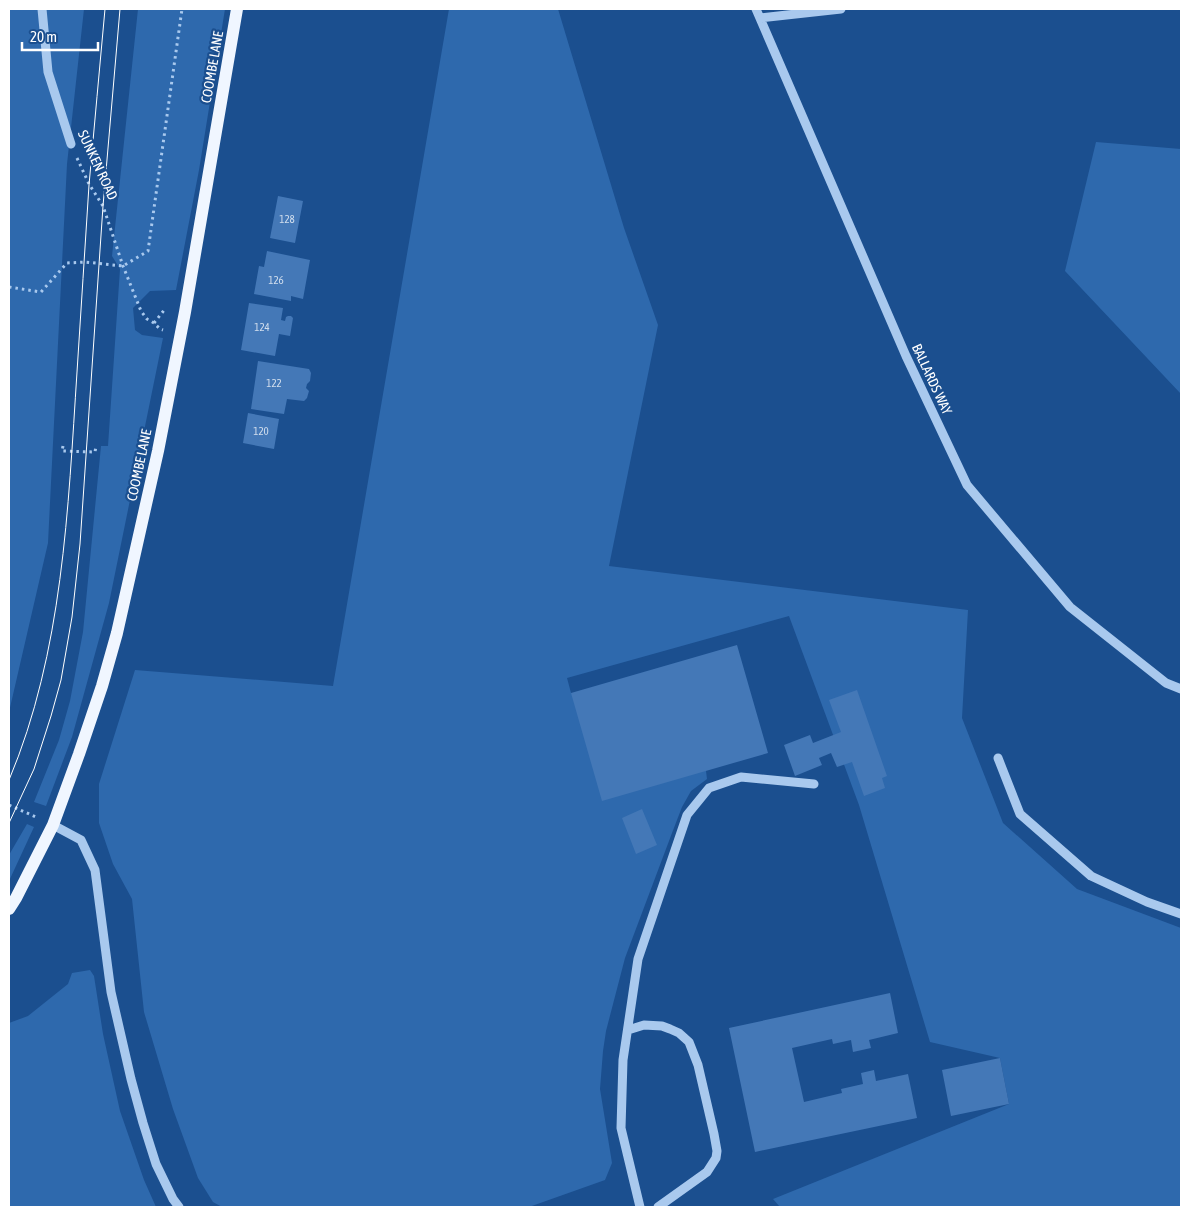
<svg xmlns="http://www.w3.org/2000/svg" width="1190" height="1216" font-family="'Asap Condensed',sans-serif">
<rect width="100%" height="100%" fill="#1b4f8f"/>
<path fill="#2e69ad" d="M 9,9 L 84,9 L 67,164 L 48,543 L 9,712 Z
M 138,9 L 225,9 L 199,170 L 176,290 L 150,291 L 133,308 L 135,330 L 142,335 L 163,338 L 109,603 L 72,737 L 46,806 L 34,802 L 59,740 L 70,701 L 83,632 L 101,446 L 108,446 L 120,269 L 112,256 Z
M 449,9 L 558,9 L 624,228 L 658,325 L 609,566 L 968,610 L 962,718 L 1003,823 L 1077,889 L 1181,928 L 1181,1207 L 780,1207 L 773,1199 L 1009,1104 L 1000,1058 L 930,1042 L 859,805 L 789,616 L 567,678 L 571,693 L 706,771 L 707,779 L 691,791 L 682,807 L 672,833 L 625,958 L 606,1031 L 603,1051 L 600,1089 L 612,1163 L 605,1180 L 529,1207 L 222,1207 L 213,1202 L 198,1178 L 173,1109 L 144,1012 L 132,899 L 113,864 L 99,823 L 99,784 L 135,670 L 333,686 Z
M 1096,142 L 1181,149 L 1181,394 L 1065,271 Z
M 27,824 L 34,827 L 9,881 L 9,855 Z
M 90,970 L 94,976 L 103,1034 L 120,1111 L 144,1180 L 156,1207 L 9,1207 L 9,1023 L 28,1016 L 68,984 L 72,973 Z"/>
<path fill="#4478b7" d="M 278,196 L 303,201 L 295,243 L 270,238 Z
M 267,251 L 310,260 L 303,299 L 291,296 L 291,301 L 254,294 L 259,266 L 264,267 Z
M 249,303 L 283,308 L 281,320 L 285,321 L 286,317 L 288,316 L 291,316 L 293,318 L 290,336 L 279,334 L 275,356 L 241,350 Z
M 258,361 L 309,369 L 311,373 L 310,381 L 307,384 L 306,388 L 309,391 L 307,398 L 304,401 L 287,399 L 284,414 L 251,409 Z
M 248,413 L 279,419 L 274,449 L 243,443 Z
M 737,645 L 768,753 L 602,801 L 571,693 Z
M 857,690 L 887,776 L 882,778 L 885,788 L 864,796 L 852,762 L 837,767 L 831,753 L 819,758 L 822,765 L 795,776 L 784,745 L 810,735 L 813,743 L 841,732 L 829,700 Z
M 642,809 L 657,845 L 636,854 L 622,818 Z
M 890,993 L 898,1033 L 869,1040 L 871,1048 L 853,1052 L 851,1040 L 833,1044 L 832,1039 L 792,1048 L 804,1102 L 842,1093 L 841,1089 L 863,1084 L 861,1073 L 874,1070 L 876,1081 L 908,1074 L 917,1118 L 755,1152 L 729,1028 Z
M 1000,1058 L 1009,1104 L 951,1116 L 942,1070 Z"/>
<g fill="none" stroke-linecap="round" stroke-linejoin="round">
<path stroke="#a9c9ee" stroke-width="3" stroke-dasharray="2.5 4" stroke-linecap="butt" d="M 77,158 L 89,184 L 103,206 L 123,266 L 141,311 L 147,319 L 154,323 L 160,329 L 163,330
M 9,287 L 41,292 L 67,263 L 85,262 L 123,266 L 148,251 L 182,9
M 154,323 L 165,309
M 63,446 L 62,451 L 95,452 L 96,446
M 9,805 L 36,817"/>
<path stroke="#a9c9ee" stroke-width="9" d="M 42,9 L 48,72 L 71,144
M 756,9 L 906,356 L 967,485 L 1070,607 L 1166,683 L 1181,689
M 760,18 L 841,9
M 998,758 L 1020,814 L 1091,876 L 1147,902 L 1181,914
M 53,825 L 81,840 L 95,870 L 111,992 L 131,1079 L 143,1123 L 156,1164 L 173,1199 L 179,1207
M 628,1030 L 644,1025 L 662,1026 L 670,1029 L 679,1033 L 689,1042 L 698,1065 L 714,1134 L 717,1151 L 716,1158 L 707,1172 L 658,1207
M 640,1207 L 621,1128 L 623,1060 L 638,959 L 687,815 L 709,788 L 741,777 L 814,784"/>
<path stroke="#f0f6ff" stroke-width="12" d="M 9,909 L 16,898 L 53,825 L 79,754 L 102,686 L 117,633 L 158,451 L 185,312 L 237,9"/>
<path stroke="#fff" stroke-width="1" d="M 9,780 C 63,652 68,509 77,372 C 81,310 85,247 89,185 C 94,126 100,67 105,9
M 9,823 L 34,769 L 51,716 L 61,680 L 72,617 L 80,544 L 103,206 L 120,9"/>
</g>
<g text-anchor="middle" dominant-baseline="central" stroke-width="4.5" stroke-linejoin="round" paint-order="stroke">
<g font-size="11" fill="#d0dded">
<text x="287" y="219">128</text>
<text x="276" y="280">126</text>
<text x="262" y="327">124</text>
<text x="274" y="383">122</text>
<text x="261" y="431">120</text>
</g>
<g font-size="14" fill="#fff" stroke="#1b4f8f">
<text transform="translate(212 67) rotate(-80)">COOMBE LANE</text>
<text transform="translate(98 165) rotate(65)">SUNKEN ROAD</text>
<text transform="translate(932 379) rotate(65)">BALLARDS WAY</text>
<text transform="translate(139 465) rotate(-78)">COOMBE LANE</text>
</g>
</g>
<rect width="1190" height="1216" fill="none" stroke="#ffffff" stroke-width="20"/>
<path d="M22 42v8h76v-8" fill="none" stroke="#ffffff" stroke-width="2.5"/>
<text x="30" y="42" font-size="15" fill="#ffffff" stroke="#1b4f8f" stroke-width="4" paint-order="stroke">20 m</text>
</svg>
